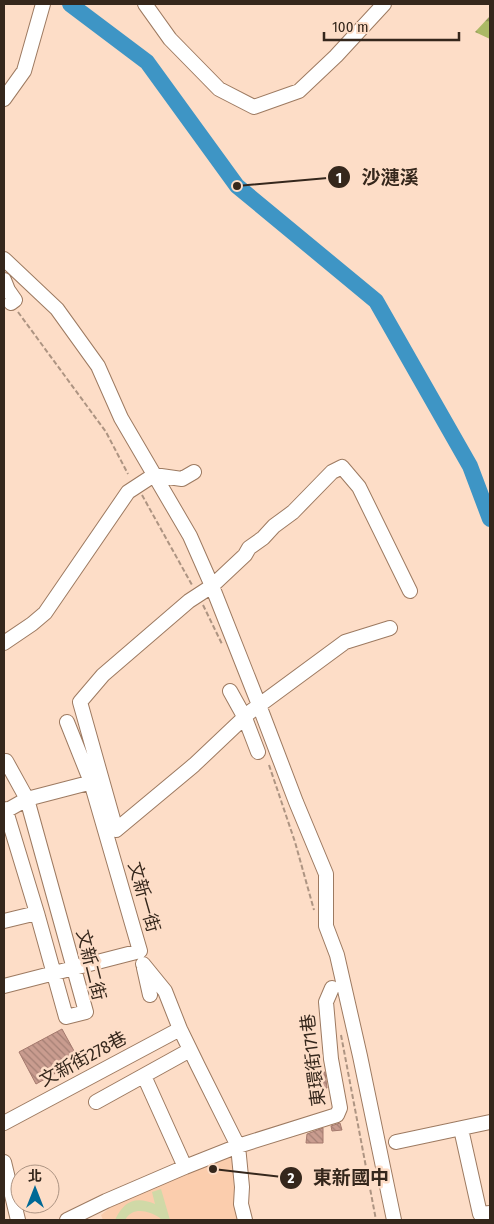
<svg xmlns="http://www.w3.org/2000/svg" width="494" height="1224" font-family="'Fira Sans Condensed','Noto Sans TC',sans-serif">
<defs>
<pattern id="forest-firs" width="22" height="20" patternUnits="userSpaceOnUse" patternTransform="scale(1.25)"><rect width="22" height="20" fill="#abb965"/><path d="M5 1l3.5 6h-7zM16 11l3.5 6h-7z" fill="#8c9652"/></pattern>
<pattern id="building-back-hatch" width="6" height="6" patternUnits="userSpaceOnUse" patternTransform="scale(1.25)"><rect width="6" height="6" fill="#c99c8f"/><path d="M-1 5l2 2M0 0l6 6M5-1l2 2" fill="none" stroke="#a47f74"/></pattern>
</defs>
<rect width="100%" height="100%" fill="#fdddc7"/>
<path fill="#fbcdad" d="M 232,1152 L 234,1186 L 241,1220 L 103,1220 L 101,1215 L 112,1206 Z"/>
<path fill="url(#forest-firs)" d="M 490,16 L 490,39 L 475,32 Z"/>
<path fill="#d0d9a7" d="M 161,1189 L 170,1220 L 161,1220 L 160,1218 C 149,1211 133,1206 125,1220 L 115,1220 C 124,1201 135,1196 155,1204 L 152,1192 Z"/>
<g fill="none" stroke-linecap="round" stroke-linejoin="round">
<path stroke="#3e95c5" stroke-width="16" d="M 70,4 L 147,62 L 237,186 L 376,301 L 470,466 L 490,519"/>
</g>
<path fill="url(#building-back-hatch)" stroke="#a4796d" d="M 62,1029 L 79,1060 L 36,1084 L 19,1052 Z
M 325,1072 L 327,1088 L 317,1089 L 316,1073 Z
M 340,1123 L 342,1130 L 332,1131 L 331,1126 Z
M 323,1128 L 323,1143 L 306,1143 L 307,1134 Z"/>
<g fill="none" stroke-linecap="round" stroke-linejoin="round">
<defs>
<path id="minor" d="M 145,4 L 170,39 L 219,89 L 254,107 L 299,91 L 336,56 L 384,4
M 4,99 L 24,71 L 43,4
M 4,259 L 57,309 L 98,366 L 121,418 L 190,536 L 212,586 L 259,705 L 296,802 L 326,874 L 326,926 L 337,955 L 360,1056 L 394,1220
M 4,280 L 8,290 L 15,300 L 11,303
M 390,628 L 345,642 L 250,712 L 194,765 L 116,830 L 80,702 L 103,675 L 189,601 L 212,586 L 245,555 L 249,548 L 263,538 L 274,526 L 293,512 L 332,472 L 342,467 L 359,487 L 410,591
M 4,643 L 32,624 L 45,613 L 128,492 L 154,475 L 182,479 L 194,472
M 230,691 L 245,718 L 258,752
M 4,809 L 6,811 L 37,913 L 66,1017 L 86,1012 L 27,799 L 6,761
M 4,812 L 27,799 L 100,780
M 4,921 L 37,913
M 143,964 L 165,991 L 180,1029 L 198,1066 L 238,1146 L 242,1187 L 241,1204 L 245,1220
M 144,968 L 150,995
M 4,986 L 140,951 L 91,782 L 67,722
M 144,1076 L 185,1167
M 96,1102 L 190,1050
M 4,1123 L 180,1029
M 461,1129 L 480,1214 L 490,1213
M 396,1142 L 490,1122
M 4,1162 L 18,1220
M 67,1220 L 106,1201 L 185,1167 L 238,1146 L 337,1115 L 340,1108 L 331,1059 L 326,1002 L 332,988"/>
</defs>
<use href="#minor" stroke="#9d7a61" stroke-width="16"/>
<path stroke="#ad9482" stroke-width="2" stroke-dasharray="5 2.5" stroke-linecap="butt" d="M 18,312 L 106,432 L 128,474
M 142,495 L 192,585
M 203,605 L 222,644
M 269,765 L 295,842 L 314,910
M 341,1035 L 376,1220"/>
<use href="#minor" stroke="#fff" stroke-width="14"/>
</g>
<g text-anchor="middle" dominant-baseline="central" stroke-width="5" stroke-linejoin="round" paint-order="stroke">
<g font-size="18" fill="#35271c" stroke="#fdddc7">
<text transform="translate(144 897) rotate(74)">文新一街</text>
<text transform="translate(91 965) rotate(76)">文新二街</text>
<text transform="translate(83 1059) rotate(-28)">文新街278巷</text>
<text transform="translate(313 1060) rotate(-97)">東環街171巷</text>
</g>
</g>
<path fill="none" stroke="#35271c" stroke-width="2" d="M237 186L339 177M213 1169L291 1178"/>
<g fill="#35271c" stroke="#fdddc7" stroke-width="2">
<circle cx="237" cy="186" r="5"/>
<circle cx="213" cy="1169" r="5"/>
<circle cx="339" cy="177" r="12"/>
<circle cx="291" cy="1178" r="12"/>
</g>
<g font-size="15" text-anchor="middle" font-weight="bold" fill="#fff">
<text x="339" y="183">1</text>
<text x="291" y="1183">2</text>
</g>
<g font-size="19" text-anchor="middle" font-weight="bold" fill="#35271c" stroke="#fdddc7" stroke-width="5" stroke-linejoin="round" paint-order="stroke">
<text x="390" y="184">沙漣溪</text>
<text x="351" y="1184">東新國中</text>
</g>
<rect width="494" height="1224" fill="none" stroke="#35271c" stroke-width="10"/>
<g transform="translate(35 1189)"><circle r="24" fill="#fdddc7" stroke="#ad9483"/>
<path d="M0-4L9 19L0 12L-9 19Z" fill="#006996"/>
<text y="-8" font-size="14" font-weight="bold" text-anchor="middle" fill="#35271c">北</text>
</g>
<path d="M324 32v8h135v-8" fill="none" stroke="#35271c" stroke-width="2.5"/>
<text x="332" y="32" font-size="15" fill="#35271c" stroke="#fdddc7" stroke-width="4" paint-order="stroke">100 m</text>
</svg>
